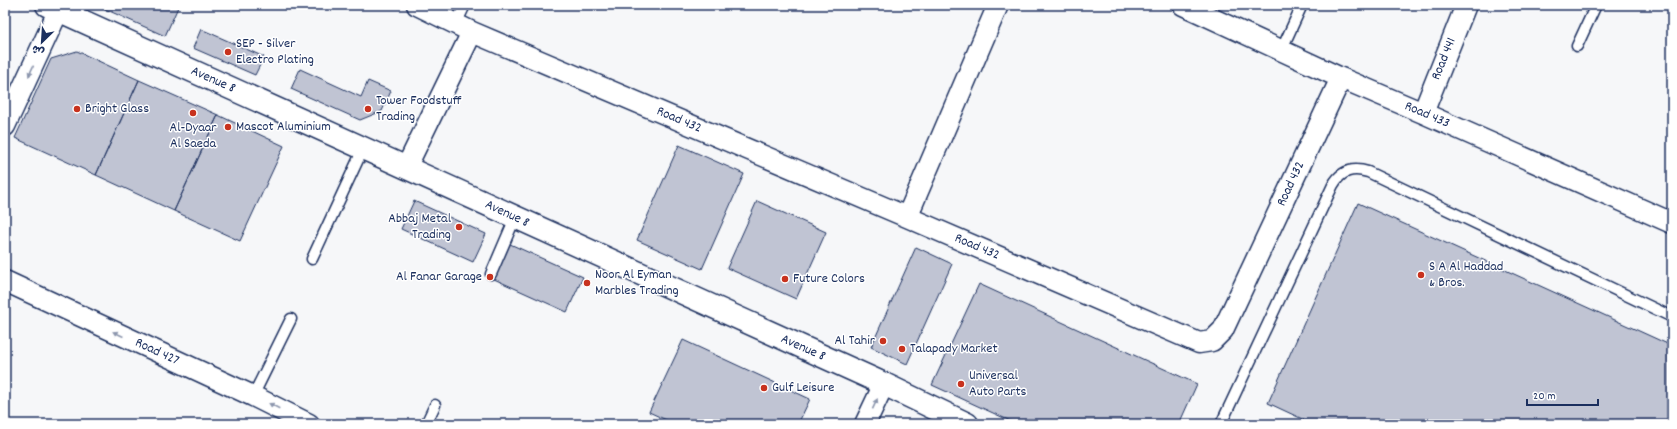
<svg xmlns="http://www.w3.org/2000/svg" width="1677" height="429" font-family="Dekko,'Playpen Sans Arabic',sans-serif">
<rect width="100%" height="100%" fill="#f6f7f9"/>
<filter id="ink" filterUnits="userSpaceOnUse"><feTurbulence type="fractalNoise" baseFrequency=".025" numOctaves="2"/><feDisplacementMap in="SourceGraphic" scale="8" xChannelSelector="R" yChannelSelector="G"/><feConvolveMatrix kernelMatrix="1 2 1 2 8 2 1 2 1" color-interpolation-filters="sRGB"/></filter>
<g filter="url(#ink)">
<path fill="#c0c4d3" stroke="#1b2f5e" d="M 96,5 L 179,5 L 165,36 Z
M 201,29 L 264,57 L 255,75 L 193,48 Z
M 77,51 L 139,80 L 96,175 L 15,138 L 51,59 Z
M 300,69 L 361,97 L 368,81 L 391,91 L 382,111 L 360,120 L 291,89 Z
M 139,80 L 218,115 L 174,211 L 96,175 Z
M 218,115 L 284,146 L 240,241 L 174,211 Z
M 679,145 L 744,174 L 702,269 L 637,240 Z
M 414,201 L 486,234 L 473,262 L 401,229 Z
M 757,201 L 826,232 L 796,299 L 727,268 Z
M 1358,203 L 1672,346 L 1672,424 L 1313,424 L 1268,403 Z
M 510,244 L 583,277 L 567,312 L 494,279 Z
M 916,247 L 952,264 L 907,364 L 871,347 Z
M 979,284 L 1197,384 L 1179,424 L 1017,424 L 932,385 Z
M 683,340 L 810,399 L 798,424 L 675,424 L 649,412 Z"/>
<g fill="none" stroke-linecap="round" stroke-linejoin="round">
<defs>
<path id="lane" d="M 456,24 L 465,5
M 1577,46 L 1596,5
M 1281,51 L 1302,5
M 312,259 L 363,149
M 491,274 L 515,218
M 253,396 L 291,319
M 426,424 L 435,405
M 1221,424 L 1333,185 C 1341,171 1352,167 1368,172 L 1672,317"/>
<path id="street" d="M 417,5 L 472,32 L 907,217 L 1199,343 L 1212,341 L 1223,330 L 1341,78
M 1183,5 L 1341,78 L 1423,113 L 1672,223
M 1423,113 L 1466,5
M 5,126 L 61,5
M 406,168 L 472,32
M 907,217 L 998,5
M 5,281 L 253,396 L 309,424
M 865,424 L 884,384"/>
<path id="secondary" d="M 47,5 L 884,384 L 967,424"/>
</defs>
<use href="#lane" stroke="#1b2f5e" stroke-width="13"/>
<use href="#street" stroke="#1b2f5e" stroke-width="23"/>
<use href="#secondary" stroke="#1b2f5e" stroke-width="25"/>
<use href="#lane" stroke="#fff" stroke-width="10"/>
<use href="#street" stroke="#fff" stroke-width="20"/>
<use href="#secondary" stroke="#fff" stroke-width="22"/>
</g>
<defs><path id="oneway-solid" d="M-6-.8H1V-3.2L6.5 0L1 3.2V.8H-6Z"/></defs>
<g fill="#8d97ae">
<use href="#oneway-solid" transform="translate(31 71) rotate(115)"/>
<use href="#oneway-solid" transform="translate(118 334) rotate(-155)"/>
<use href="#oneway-solid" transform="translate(875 404) rotate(-65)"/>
<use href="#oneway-solid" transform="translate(274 406) rotate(-153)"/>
</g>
</g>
<g fill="#c8321e" stroke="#fff" stroke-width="1.5">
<circle cx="228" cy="52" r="4"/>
<circle cx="77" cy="109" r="4"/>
<circle cx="368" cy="109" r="4"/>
<circle cx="193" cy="113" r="4"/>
<circle cx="228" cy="127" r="4"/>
<circle cx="459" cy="227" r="4"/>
<circle cx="1421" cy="275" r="4"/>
<circle cx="490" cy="277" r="4"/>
<circle cx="785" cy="279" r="4"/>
<circle cx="587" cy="283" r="4"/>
<circle cx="883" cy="341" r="4"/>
<circle cx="902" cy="349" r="4"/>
<circle cx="961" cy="384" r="4"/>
<circle cx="764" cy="388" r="4"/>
</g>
<g text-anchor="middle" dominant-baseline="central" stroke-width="3" stroke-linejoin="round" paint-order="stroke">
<g font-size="14" fill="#1b2f5e" stroke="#fff" text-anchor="start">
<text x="236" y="44">SEP - Silver<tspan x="236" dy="16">Electro Plating</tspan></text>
<text x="376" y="101">Tower Foodstuff<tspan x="376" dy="16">Trading</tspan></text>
<text x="85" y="109">Bright Glass</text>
<text x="236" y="127">Mascot Aluminium</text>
<text x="193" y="128" text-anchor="middle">Al-Dyaar<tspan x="193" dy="16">Al Saeda</tspan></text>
<text x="451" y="219" text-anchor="end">Abbaj Metal<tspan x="451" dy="16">Trading</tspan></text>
<text x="1429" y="267">S A Al Haddad<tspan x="1429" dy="16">&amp; Bros.</tspan></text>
<text x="595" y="275">Noor Al Eyman<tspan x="595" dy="16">Marbles Trading</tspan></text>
<text x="482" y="277" text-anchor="end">Al Fanar Garage</text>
<text x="793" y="279">Future Colors</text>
<text x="875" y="341" text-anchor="end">Al Tahir</text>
<text x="910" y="349">Talapady Market</text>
<text x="969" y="376">Universal<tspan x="969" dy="16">Auto Parts</tspan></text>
<text x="772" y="388">Gulf Leisure</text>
</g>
<g font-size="14" fill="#1b2f5e" stroke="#fff">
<text transform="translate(1444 59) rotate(-68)">Road 441</text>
<text transform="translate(213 80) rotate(24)">Avenue 8</text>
<text transform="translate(1427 115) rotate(23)">Road 433</text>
<text transform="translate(679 120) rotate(23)">Road 432</text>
<text transform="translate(1291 184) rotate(-65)">Road 432</text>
<text transform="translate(507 214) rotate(25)">Avenue 8</text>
<text transform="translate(977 247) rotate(23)">Road 432</text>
<text transform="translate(803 348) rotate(24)">Avenue 8</text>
<text transform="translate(157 352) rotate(25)">Road 427</text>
</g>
</g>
<rect width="1677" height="429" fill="none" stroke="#fff" stroke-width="20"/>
<rect x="10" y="10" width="1657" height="409" fill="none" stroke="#1b2f5e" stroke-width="1.5" filter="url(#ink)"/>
<g transform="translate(42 42) rotate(205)" stroke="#ffffff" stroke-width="3" paint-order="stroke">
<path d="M0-3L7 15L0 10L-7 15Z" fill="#1b2f5e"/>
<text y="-6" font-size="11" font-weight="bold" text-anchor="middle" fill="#1b2f5e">ش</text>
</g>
<path d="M1527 399v6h71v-6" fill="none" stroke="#1b2f5e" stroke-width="2"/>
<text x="1533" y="399" font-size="12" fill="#1b2f5e" stroke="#ffffff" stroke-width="3" paint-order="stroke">20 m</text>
</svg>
